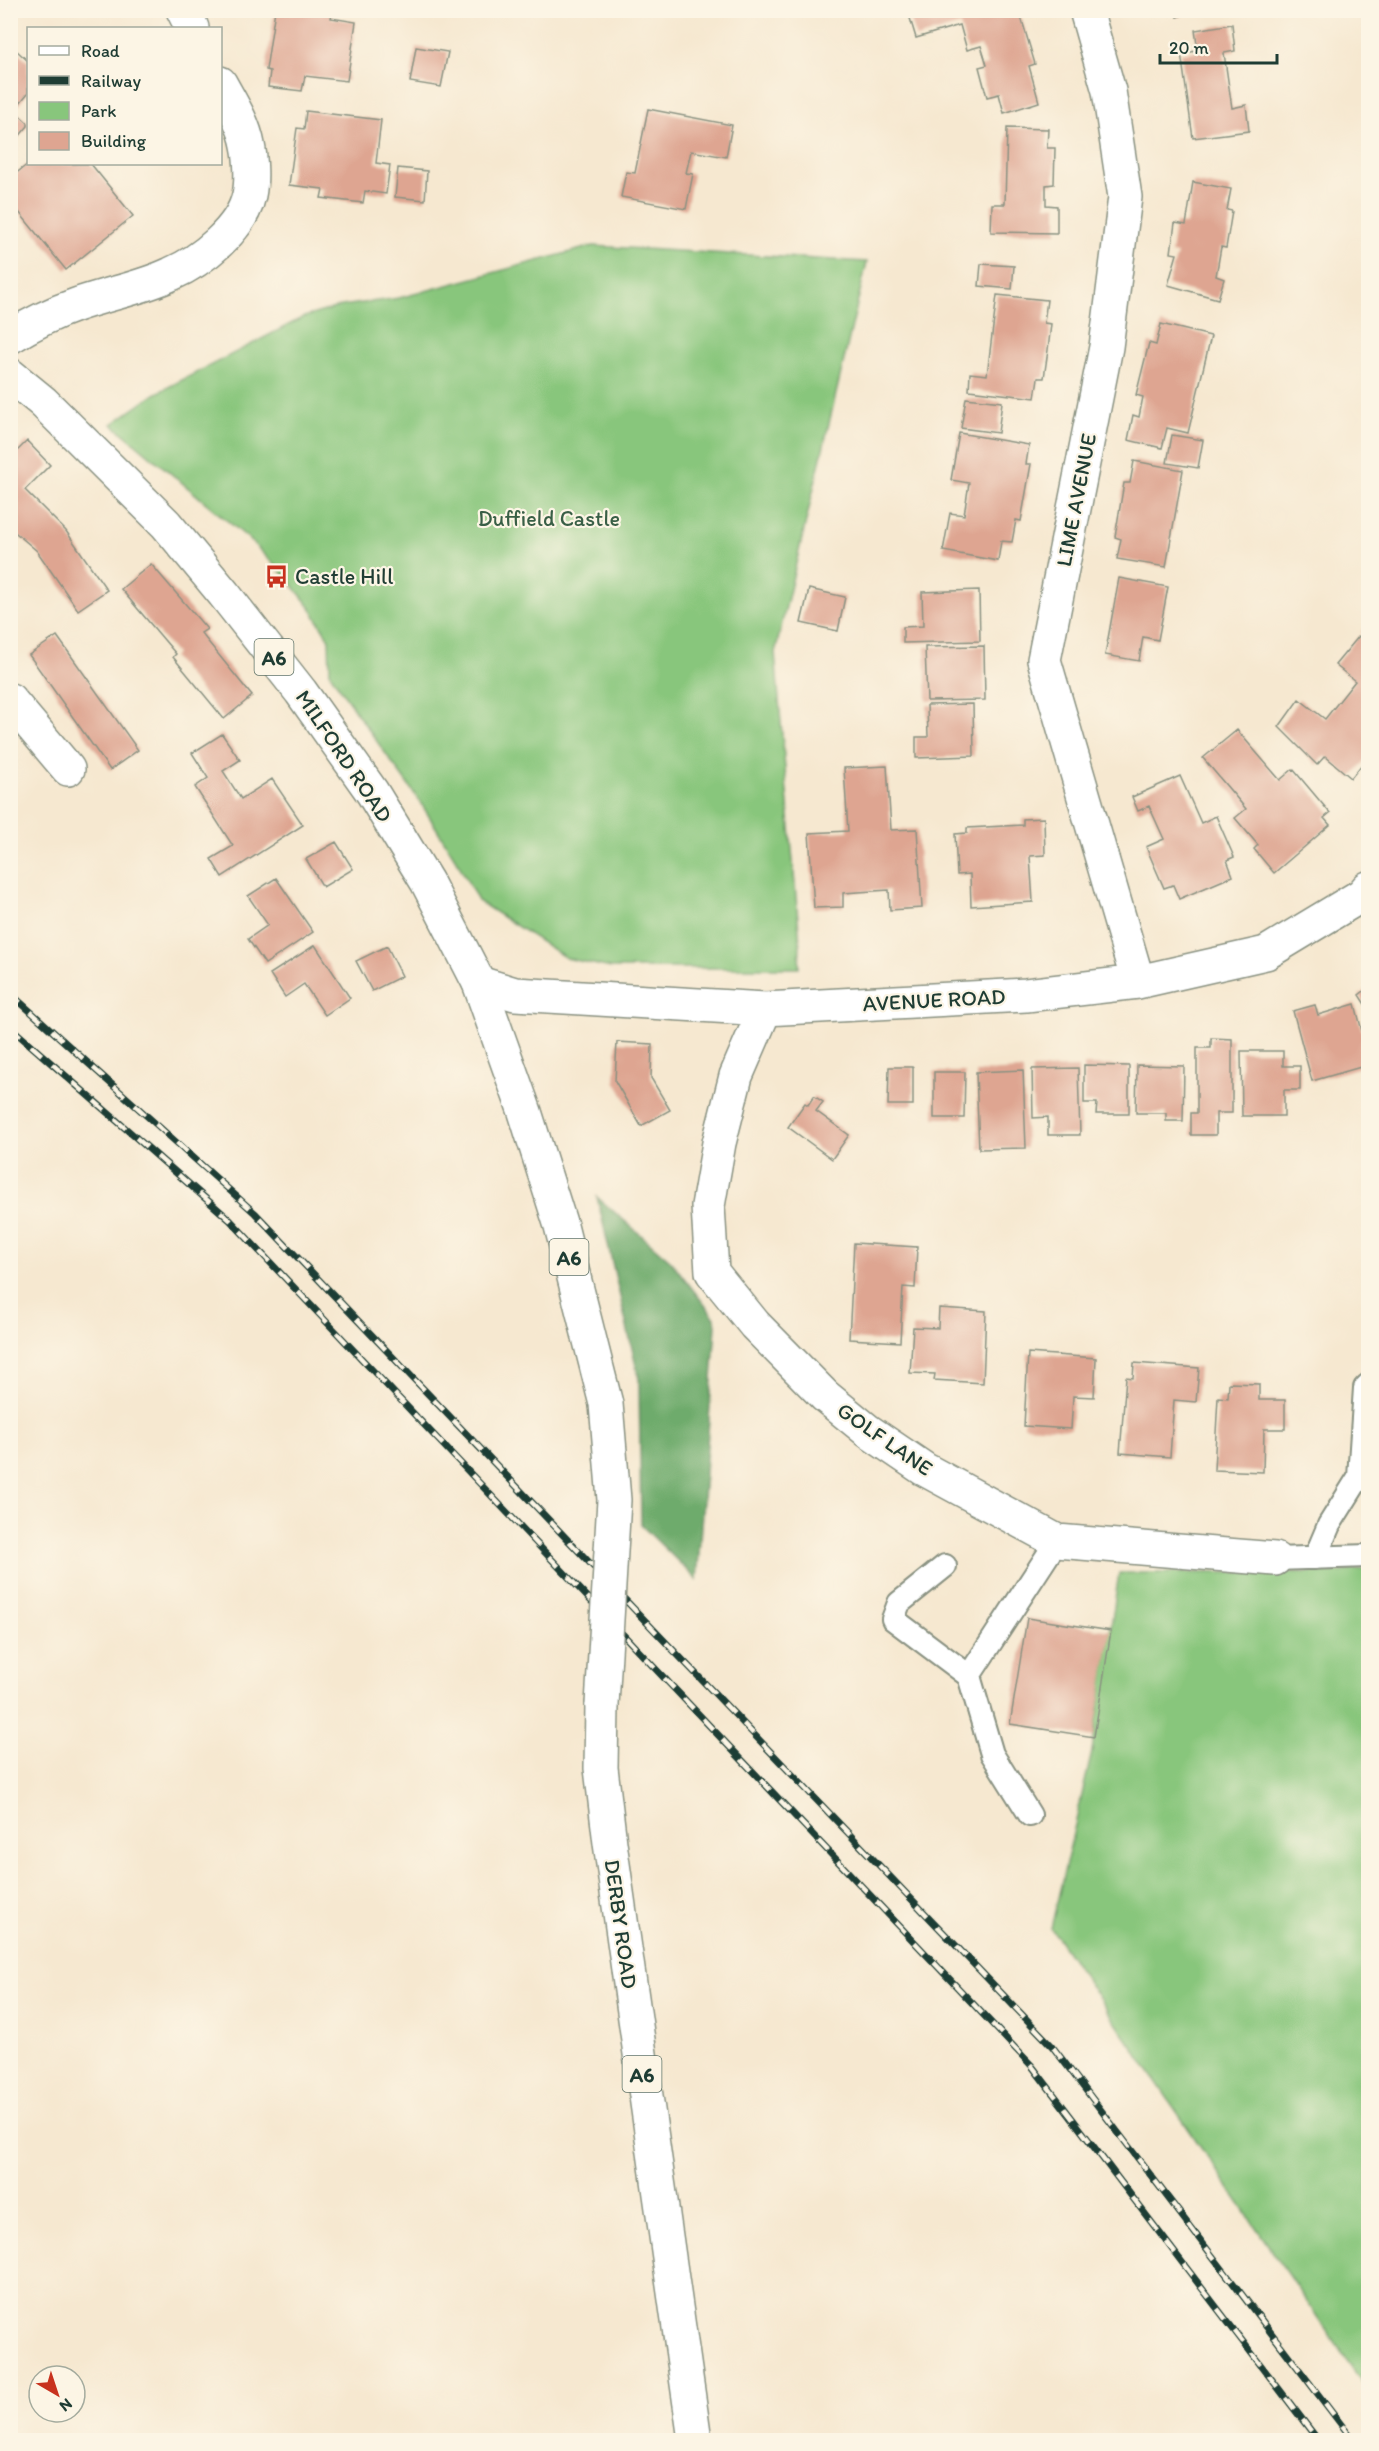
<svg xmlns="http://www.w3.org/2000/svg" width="1379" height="2451" font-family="Itim,sans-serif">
<rect width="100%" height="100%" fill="#fcf5e5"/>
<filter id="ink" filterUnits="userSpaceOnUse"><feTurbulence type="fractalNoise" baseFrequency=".0167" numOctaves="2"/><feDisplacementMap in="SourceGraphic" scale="12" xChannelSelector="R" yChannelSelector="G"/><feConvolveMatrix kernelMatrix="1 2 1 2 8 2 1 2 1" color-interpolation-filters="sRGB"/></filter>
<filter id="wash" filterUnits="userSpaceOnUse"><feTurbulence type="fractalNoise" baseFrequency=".008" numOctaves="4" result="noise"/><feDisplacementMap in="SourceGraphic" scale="24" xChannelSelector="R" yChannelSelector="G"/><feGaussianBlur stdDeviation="1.35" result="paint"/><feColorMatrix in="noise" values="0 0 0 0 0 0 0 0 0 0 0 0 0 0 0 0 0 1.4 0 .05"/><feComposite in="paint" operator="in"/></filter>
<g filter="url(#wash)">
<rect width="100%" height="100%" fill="#f6e8d0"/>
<path fill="#88c67c" stroke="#548258" stroke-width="1.5" d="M 593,246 L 867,262 L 775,653 L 800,943 L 799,968 L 611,968 L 566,958 L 478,901 L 458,863 L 419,800 L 358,715 L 330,673 L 329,639 L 310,607 L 287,578 L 249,539 L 112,424 L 155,394 L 304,317 L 342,306 L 399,298 Z
M 1368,1568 L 1368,2391 L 1051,1928 L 1092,1752 L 1119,1573 L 1339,1572 Z"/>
<path fill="#6eab6c" stroke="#467450" stroke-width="1.5" d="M 597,1197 L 671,1261 L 715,1318 L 716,1326 L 697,1580 L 641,1525 L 639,1379 Z"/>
<g id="blocks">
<path fill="#dea591" d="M 275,10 L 295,13 L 295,10 L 333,10 L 331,18 L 356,22 L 347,81 L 305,76 L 302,91 L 268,87 L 270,71 L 266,70 Z
M 923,10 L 1019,10 L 1035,64 L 1029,66 L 1039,102 L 1004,113 L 999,94 L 987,97 L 979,67 L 987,65 L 981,46 L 967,50 L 960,25 L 916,38 L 909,15 Z
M 1174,10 L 1194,10 L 1194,11 L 1177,17 Z
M 1232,24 L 1235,51 L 1224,53 L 1232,108 L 1246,105 L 1249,131 L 1193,138 L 1181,53 L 1198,51 L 1195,30 Z
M 416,47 L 448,52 L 441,87 L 410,82 Z
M 16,50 L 28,61 L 28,93 L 14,110 L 28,123 L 28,126 L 10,147 L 10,56 Z
M 648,109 L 732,125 L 726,157 L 691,151 L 686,173 L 693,174 L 686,209 L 621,197 L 626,172 L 635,173 Z
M 306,111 L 381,120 L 376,163 L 390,165 L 386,194 L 365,191 L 363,203 L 321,198 L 323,189 L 289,185 L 297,128 L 304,129 Z
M 1007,128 L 1048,129 L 1047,148 L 1055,148 L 1054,184 L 1046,185 L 1046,205 L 1057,206 L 1057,233 L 991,232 L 992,204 L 1005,204 Z
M 28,164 L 91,164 L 133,216 L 66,270 L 10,201 L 10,178 Z
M 398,168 L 427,171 L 425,200 L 395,197 Z
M 1193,182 L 1231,189 L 1227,210 L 1232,211 L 1226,248 L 1221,247 L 1216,276 L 1224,279 L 1218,299 L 1168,285 L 1177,254 L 1171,253 L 1175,223 L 1186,225 Z
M 981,264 L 1014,266 L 1012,289 L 979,286 Z
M 997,295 L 1047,300 L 1044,323 L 1051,324 L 1048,350 L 1044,378 L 1038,378 L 1035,398 L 969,390 L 970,373 L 987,375 Z
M 1161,324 L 1211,336 L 1188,433 L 1167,428 L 1162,448 L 1128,440 L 1133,415 L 1139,417 L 1143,397 L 1136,395 L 1149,343 L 1156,345 Z
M 966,398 L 1002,402 L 998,433 L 961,428 Z
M 959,433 L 1029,445 L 1026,464 L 1031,464 L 1021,521 L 1016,520 L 1012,542 L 1001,541 L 998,561 L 943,551 L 950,513 L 964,515 L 969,483 L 951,480 Z
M 1172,435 L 1203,440 L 1198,468 L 1167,463 Z
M 27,441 L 50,465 L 25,490 L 66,531 L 107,590 L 78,610 L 37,551 L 10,528 L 10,458 Z
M 1134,461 L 1183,470 L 1166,567 L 1117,559 L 1121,539 L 1115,537 L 1124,483 L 1130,483 Z
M 151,564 L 207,629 L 201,633 L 252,696 L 224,719 L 173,657 L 176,654 L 121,589 Z
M 1119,578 L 1168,587 L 1158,640 L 1143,637 L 1139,661 L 1105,655 Z
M 809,589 L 845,597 L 838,631 L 801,623 Z
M 979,590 L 980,641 L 903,643 L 903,627 L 923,626 L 922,592 Z
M 1368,621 L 1368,638 L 1361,633 Z
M 57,636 L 138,750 L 110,770 L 29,655 Z
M 1359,636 L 1368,643 L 1368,759 L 1367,758 L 1351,778 L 1325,756 L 1317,765 L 1279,727 L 1299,699 L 1325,719 L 1355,681 L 1335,665 Z
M 984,646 L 985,700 L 927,701 L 925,647 Z
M 973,704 L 974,756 L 916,758 L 916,737 L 928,737 L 927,705 Z
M 1237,730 L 1280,780 L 1293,769 L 1330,813 L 1324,818 L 1330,825 L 1274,873 L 1254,849 L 1258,845 L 1235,818 L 1246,809 L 1203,758 Z
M 222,734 L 240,760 L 223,771 L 241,799 L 272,779 L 303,825 L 222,877 L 211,859 L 233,846 L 195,787 L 208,778 L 192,753 Z
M 887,766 L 891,830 L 917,829 L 922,908 L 890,910 L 889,890 L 843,893 L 843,907 L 814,908 L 809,833 L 848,831 L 844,768 Z
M 1180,776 L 1201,823 L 1216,816 L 1234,857 L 1227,860 L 1233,876 L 1179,899 L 1173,885 L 1164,888 L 1146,847 L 1164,839 L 1149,806 L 1138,811 L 1132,797 Z
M 1044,818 L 1045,855 L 1030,856 L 1033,902 L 971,906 L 970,874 L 957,875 L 955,834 L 967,833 L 967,828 L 1023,825 L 1023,819 Z
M 336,842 L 353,869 L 323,887 L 306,859 Z
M 276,878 L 313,932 L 265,964 L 248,939 L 268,925 L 248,896 Z
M 315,945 L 350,998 L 325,1015 L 304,984 L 285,997 L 270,974 Z
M 387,946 L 402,976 L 372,991 L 356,961 Z
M 1368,988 L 1368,1009 L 1359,995 Z
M 1355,1004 L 1368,1054 L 1368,1065 L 1312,1081 L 1293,1011 L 1315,1005 L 1318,1015 Z
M 1211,1038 L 1232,1039 L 1232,1113 L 1216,1113 L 1216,1135 L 1191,1135 L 1191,1113 L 1197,1113 L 1197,1048 L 1211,1048 Z
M 617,1042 L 652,1044 L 651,1078 L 670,1110 L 641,1126 L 615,1081 Z
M 1241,1051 L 1283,1051 L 1283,1066 L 1300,1066 L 1300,1090 L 1284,1090 L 1284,1116 L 1242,1116 Z
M 1084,1065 L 1129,1066 L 1129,1114 L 1096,1114 L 1097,1103 L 1084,1103 Z
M 1137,1065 L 1184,1066 L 1183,1121 L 1166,1121 L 1166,1113 L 1136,1113 Z
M 889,1067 L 913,1067 L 913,1105 L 888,1105 Z
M 1078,1068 L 1080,1135 L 1048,1135 L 1048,1117 L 1033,1118 L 1032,1069 Z
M 1023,1070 L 1026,1148 L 979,1149 L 976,1072 Z
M 934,1072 L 965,1072 L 964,1118 L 934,1118 Z
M 814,1096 L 823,1102 L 816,1111 L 849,1135 L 832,1159 L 788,1127 L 805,1103 L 808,1105 Z
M 854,1243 L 917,1247 L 915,1288 L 903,1287 L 900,1342 L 849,1339 Z
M 939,1308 L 986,1311 L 983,1383 L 934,1380 L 935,1374 L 910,1373 L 913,1327 L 938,1328 Z
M 1028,1353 L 1096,1358 L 1094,1397 L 1073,1396 L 1071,1429 L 1024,1426 Z
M 1134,1363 L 1199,1368 L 1196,1402 L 1174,1400 L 1170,1457 L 1120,1453 L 1126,1377 L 1133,1378 Z
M 1229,1383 L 1259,1384 L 1259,1400 L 1285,1400 L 1285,1429 L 1264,1429 L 1263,1472 L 1214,1470 L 1218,1397 L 1228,1398 Z
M 1027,1618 L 1111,1631 L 1094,1737 L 1010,1724 Z"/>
</g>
</g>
<g filter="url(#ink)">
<use href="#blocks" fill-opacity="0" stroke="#8a9282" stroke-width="1.5"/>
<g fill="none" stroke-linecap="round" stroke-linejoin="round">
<defs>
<path id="lane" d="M 1359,1477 L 1365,1388 L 1368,1385
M 1315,1558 L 1329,1525 L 1359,1477 L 1368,1478
M 1275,1559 L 1368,1556
M 945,1566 L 899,1603 L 893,1619 L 969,1676 L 992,1754 L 1030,1815
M 969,1676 L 1057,1541"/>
<path id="street" d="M 183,10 L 192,28
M 1086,10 L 1109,91 L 1125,197 L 1106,347 L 1044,660 L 1138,982
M 10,337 C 31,324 53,313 76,305 C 107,294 142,288 171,274 C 201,261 242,229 249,195 C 252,181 251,159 248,145 C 244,123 231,103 220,83
M 10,700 L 68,769
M 479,983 L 515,994 L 765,1009 L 1026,995 L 1138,982 L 1266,953 L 1362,895 L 1368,888
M 765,1009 L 736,1076 L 719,1143 L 708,1206 L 712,1272 L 755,1325 L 825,1396 L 868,1431 L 924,1469 L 1057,1541 L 1275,1559"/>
<path id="highway" d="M 10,375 L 43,402 L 166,524 L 224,594 L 301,692 L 372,792 L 427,882 L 479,983 L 525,1112 L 561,1226 L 606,1404
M 602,1705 L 601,1768 L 610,1843 L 695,2440"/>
</defs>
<use href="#lane" stroke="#8a9282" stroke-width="26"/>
<use href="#street" stroke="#8a9282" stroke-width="36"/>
<use href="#highway" stroke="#8a9282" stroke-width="36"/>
<use href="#lane" stroke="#fff" stroke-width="22"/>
<use href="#street" stroke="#fff" stroke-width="33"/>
<use href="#highway" stroke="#fff" stroke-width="33"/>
<defs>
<path id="rail" d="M 10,993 L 255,1213 L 1052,2046 L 1353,2440
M 10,1027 L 230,1220 L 1032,2066 L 1318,2440"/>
</defs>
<use href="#rail" stroke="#1f3d34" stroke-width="7"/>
<use href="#rail" stroke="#fcf5e5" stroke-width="4.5" stroke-dasharray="14" stroke-linecap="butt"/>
<defs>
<path id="highway-bridge" d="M 602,1705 L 614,1500 L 606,1404"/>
</defs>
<use href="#highway-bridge" stroke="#8a9282" stroke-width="36" stroke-linecap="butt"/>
<use href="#highway-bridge" stroke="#fff" stroke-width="33"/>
</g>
</g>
<defs>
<symbol id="bus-bare" viewBox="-9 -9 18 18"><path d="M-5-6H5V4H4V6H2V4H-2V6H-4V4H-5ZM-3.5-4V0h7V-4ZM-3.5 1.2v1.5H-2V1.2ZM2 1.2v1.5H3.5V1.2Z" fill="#c8321e" stroke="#fcf5e5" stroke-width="2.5" paint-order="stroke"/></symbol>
</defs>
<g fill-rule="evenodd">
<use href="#bus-bare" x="260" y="560" width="33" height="33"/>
</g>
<g text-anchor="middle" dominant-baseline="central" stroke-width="4.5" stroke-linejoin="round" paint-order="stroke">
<g fill="#fcf5e5" stroke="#617469" stroke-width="1.5">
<rect x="254.5" y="639" width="39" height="36" rx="4.5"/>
<rect x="549.5" y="1239" width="39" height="36" rx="4.5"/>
<rect x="622.5" y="2056" width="39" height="36" rx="4.5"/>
</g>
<g font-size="21" font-weight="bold" fill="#1f3d34">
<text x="274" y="657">A6</text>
<text x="569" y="1257">A6</text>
<text x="642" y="2074">A6</text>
</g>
<g font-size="22" fill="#1f3d34" stroke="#fcf5e5">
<text transform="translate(1076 500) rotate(-79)">LIME AVENUE</text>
<text transform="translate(344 756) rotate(56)">MILFORD ROAD</text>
<text transform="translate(934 1000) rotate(-3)">AVENUE ROAD</text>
<text transform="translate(885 1439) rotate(35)">GOLF LANE</text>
<text transform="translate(621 1924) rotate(82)">DERBY ROAD</text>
</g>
<g font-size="22" fill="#395f46" stroke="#fcf5e5">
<text x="549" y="518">Duffield Castle</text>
</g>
<g font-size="22" fill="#1f3d34" stroke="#fcf5e5" text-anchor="start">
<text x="295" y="576">Castle Hill</text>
</g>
</g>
<rect width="1379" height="2451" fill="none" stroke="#fcf5e5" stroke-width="36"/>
<rect x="27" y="27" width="195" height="138" fill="#fcf5e5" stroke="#a4ab9e" stroke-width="1.5"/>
<rect x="39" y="46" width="30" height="9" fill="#ffffff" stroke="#a4ab9e" stroke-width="1.5"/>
<text x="81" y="57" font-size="18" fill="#1f3d34">Road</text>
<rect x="39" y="76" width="30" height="9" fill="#1f3d34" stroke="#a4ab9e" stroke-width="1.5"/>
<text x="81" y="87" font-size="18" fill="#1f3d34">Railway</text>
<rect x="39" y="102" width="30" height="18" fill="#88c67c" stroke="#a4ab9e" stroke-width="1.5"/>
<text x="81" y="117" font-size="18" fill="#1f3d34">Park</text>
<rect x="39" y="132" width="30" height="18" fill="#dea591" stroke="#a4ab9e" stroke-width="1.5"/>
<text x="81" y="147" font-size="18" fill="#1f3d34">Building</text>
<g transform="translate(57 2394) rotate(141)"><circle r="28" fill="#fcf5e5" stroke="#a4ab9e" stroke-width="1.5"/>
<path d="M0-4.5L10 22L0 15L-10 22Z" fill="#c8321e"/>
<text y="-9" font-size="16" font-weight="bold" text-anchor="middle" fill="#1f3d34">N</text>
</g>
<path d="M1160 54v9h117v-9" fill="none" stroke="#1f3d34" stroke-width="3"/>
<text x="1169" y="54" font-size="18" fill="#1f3d34" stroke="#fcf5e5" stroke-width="4.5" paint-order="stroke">20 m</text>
</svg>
